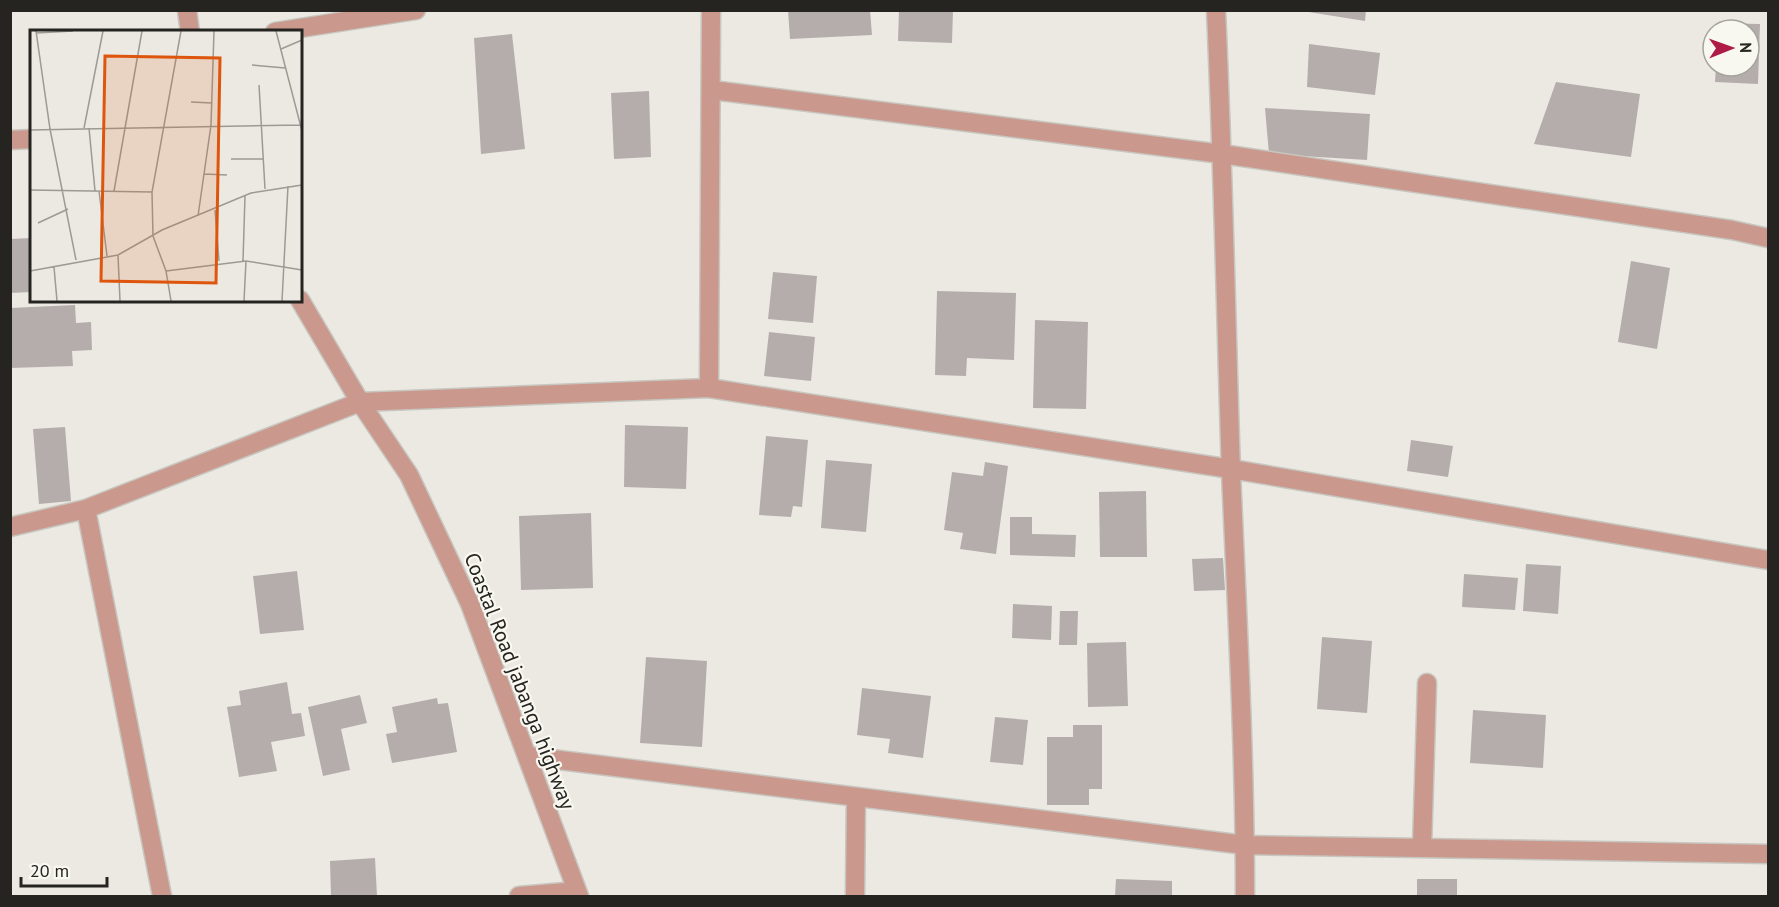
<svg xmlns="http://www.w3.org/2000/svg" width="1779" height="907" font-family="'PT Sans',sans-serif">
<rect width="100%" height="100%" fill="#ebe9e2"/>
<path fill="#b5adac" d="M 788,10 L 870,10 L 872,35 L 790,39 Z
M 899,10 L 953,10 L 952,43 L 898,41 Z
M 1296,10 L 1366,10 L 1365,21 Z
M 1717,23 L 1760,24 L 1758,84 L 1715,82 L 1716,66 L 1749,66 L 1749,30 L 1717,30 Z
M 512,34 L 525,149 L 481,154 L 474,38 Z
M 1309,44 L 1380,53 L 1375,95 L 1307,87 Z
M 1556,82 L 1640,94 L 1631,157 L 1534,144 Z
M 649,91 L 651,157 L 614,159 L 611,93 Z
M 1265,108 L 1370,114 L 1367,160 L 1269,154 Z
M 32,238 L 32,292 L 10,293 L 10,239 Z
M 1631,261 L 1670,268 L 1657,349 L 1618,342 Z
M 773,272 L 817,276 L 813,323 L 768,319 Z
M 937,291 L 1016,293 L 1014,360 L 967,358 L 966,376 L 935,375 Z
M 75,305 L 76,323 L 91,322 L 92,350 L 72,351 L 73,366 L 10,368 L 10,308 Z
M 1035,320 L 1088,322 L 1086,409 L 1033,408 Z
M 769,332 L 815,337 L 811,381 L 764,376 Z
M 625,425 L 688,427 L 686,489 L 624,487 Z
M 65,427 L 71,501 L 39,504 L 33,429 Z
M 766,436 L 808,440 L 802,507 L 793,506 L 791,517 L 759,515 Z
M 1411,440 L 1453,446 L 1448,477 L 1407,471 Z
M 826,460 L 872,464 L 866,532 L 821,528 Z
M 985,462 L 1008,466 L 996,554 L 960,549 L 963,533 L 944,530 L 952,472 L 983,476 Z
M 1146,491 L 1147,557 L 1100,557 L 1099,492 Z
M 591,513 L 593,588 L 521,590 L 519,516 Z
M 1010,517 L 1032,517 L 1032,534 L 1076,535 L 1075,557 L 1010,555 Z
M 1223,558 L 1225,590 L 1194,591 L 1192,559 Z
M 1526,564 L 1561,566 L 1558,614 L 1523,611 Z
M 297,571 L 304,630 L 260,634 L 253,576 Z
M 1464,574 L 1518,578 L 1515,610 L 1462,607 Z
M 1013,604 L 1052,606 L 1051,640 L 1012,638 Z
M 1060,611 L 1078,611 L 1077,645 L 1059,645 Z
M 1322,637 L 1372,641 L 1367,713 L 1317,709 Z
M 1126,642 L 1128,706 L 1088,707 L 1087,643 Z
M 646,657 L 707,661 L 702,747 L 640,743 Z
M 287,682 L 292,714 L 301,713 L 305,736 L 271,742 L 277,771 L 239,777 L 227,707 L 241,705 L 239,691 Z
M 862,688 L 931,696 L 923,758 L 888,753 L 890,739 L 857,735 Z
M 360,695 L 367,723 L 341,729 L 350,770 L 323,776 L 308,707 Z
M 437,698 L 438,704 L 448,703 L 457,752 L 392,763 L 386,734 L 397,732 L 392,707 Z
M 1473,710 L 1546,715 L 1543,768 L 1470,763 Z
M 995,717 L 1028,720 L 1023,765 L 990,762 Z
M 1073,725 L 1102,725 L 1102,789 L 1089,789 L 1089,805 L 1047,805 L 1047,737 L 1073,737 Z
M 375,858 L 377,896 L 331,896 L 330,861 Z
M 1116,879 L 1172,881 L 1172,896 L 1115,896 Z
M 1417,879 L 1457,879 L 1457,896 L 1417,896 Z"/>
<g fill="none" stroke-linecap="round" stroke-linejoin="round">
<defs>
<path id="minor" d="M 187,10 L 190,32
M 1216,10 C 1223,164 1226,318 1231,472 C 1237,613 1245,755 1245,896
M 275,32 L 416,10
M 712,90 L 1222,154 L 1732,230 L 1768,238
M 10,140 L 32,139
M 300,300 L 360,402 L 409,475 L 470,604 L 579,896
M 709,388 L 711,10
M 86,509 L 162,896
M 10,527 L 86,509 L 360,402 L 709,388 L 1231,469 L 1768,560
M 527,756 L 1245,845 L 1768,854
M 1422,848 L 1427,683
M 519,896 L 577,891
M 855,896 L 856,797"/>
</defs>
<use href="#minor" stroke="#c7c6bf" stroke-width="21"/>
<use href="#minor" stroke="#ca988d" stroke-width="18"/>
</g>
<g text-anchor="middle" dominant-baseline="central" stroke-width="4.5" stroke-linejoin="round" paint-order="stroke">
<g font-size="21" fill="#252421" stroke="#f8f7f0">
<text transform="translate(520 681) rotate(69)">Coastal Road jabanga highway</text>
</g>
</g>
<g transform="translate(30 30)">
<rect width="272" height="272" fill="#ebe9e2"/>
<path fill="none" stroke="#9c9a95" stroke-width="1.5" d="M 6,1 L 20,99 L 46,230M 246,1 L 272,101M 6,3 L 43,1M 251,19 L 272,10M 222,35 L 255,38M 229,55 L 235,159M 161,72 L 182,73M 54,98 L 73,1M 59,98 L 65,161M 0,100 L 270,95M 201,129 L 233,129M 174,144 L 197,145M 0,160 L 122,162M 69,161 L 77,226M 84,161 L 112,1M 185,180 L 189,231M 168,186 L 181,95 L 184,1M 8,193 L 38,179M 88,225 L 90,271M 213,231 L 215,166M 24,237 L 27,271M 0,241 L 88,225 L 132,200 L 221,163 L 272,155M 136,241 L 216,231 L 272,240M 141,271 L 136,241 L 123,206 L 122,162 L 151,1M 214,271 L 216,231M 252,271 L 258,156"/>
<path fill="#de560d" fill-opacity="0.15" stroke="#de560d" stroke-width="3" d="M 75,26 L 190,28 L 186,253 L 71,251 Z"/>
<rect width="272" height="272" fill="none" stroke="#252421" stroke-width="3"/>
</g>
<rect width="1779" height="907" fill="none" stroke="#252421" stroke-width="24"/>
<g transform="translate(1731 48) rotate(89)"><circle r="28" fill="#f8f7f0" stroke="#a4a39d" stroke-width="1.5"/>
<path d="M0-4.5L10 22L0 15L-10 22Z" fill="#ae1b46"/>
<text y="-9" font-size="16" font-weight="bold" text-anchor="middle" fill="#252421">N</text>
</g>
<path d="M21 877v9h86v-9" fill="none" stroke="#252421" stroke-width="3"/>
<text x="30" y="877" font-size="18" fill="#252421" stroke="#f8f7f0" stroke-width="4.5" paint-order="stroke">20 m</text>
</svg>
